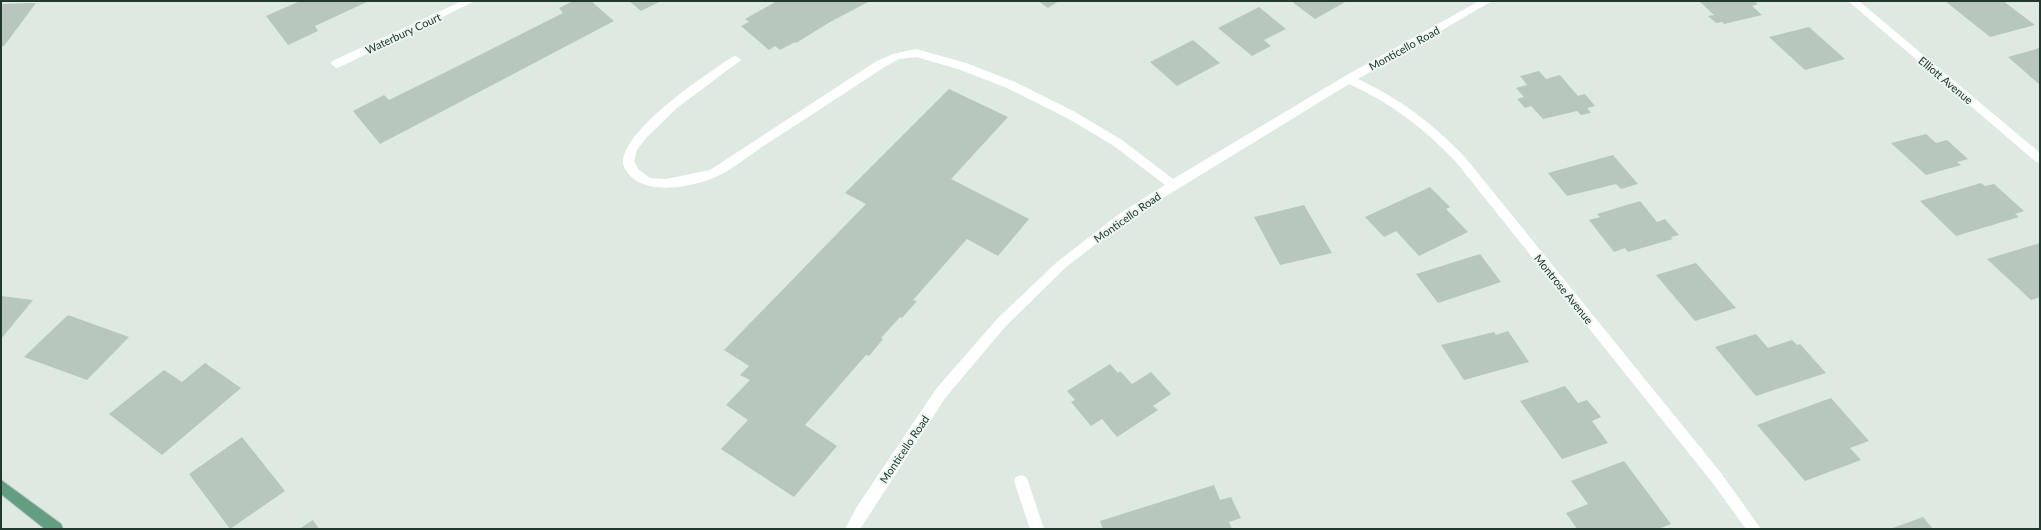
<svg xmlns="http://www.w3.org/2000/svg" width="2041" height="530" font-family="Lato,sans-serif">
<rect width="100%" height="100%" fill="#dee9e2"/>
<path fill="#b7c7bd" d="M 300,1 L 369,1 L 315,26 L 318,31 L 288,45 L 266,16 Z
M 573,1 L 591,1 L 614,21 L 380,144 L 353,111 L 384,95 L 389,100 L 450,70 L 563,13 L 559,8 Z
M 629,1 L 661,1 L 641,11 Z
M 777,1 L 870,1 L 830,22 L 796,43 L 795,42 L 780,50 L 775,46 L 769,50 L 741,26 L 749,22 L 745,19 Z
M 1038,1 L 1059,1 L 1048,8 Z
M 1291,1 L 1347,1 L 1315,19 Z
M 1699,1 L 1754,1 L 1758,4 L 1752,6 L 1762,15 L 1724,24 L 1722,22 L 1716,23 L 1708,16 L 1714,15 Z
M 1945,1 L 2003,1 L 2035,25 L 1990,37 Z
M 36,3 L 4,46 L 1,46 L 1,4 Z
M 1259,7 L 1286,29 L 1264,40 L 1271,46 L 1252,56 L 1218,28 Z
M 1809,27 L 1845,59 L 1805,70 L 1769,37 Z
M 1193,40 L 1220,63 L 1177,86 L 1150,62 Z
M 2040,48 L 2040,85 L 2008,57 Z
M 1539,71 L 1546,79 L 1560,75 L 1578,96 L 1585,94 L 1595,106 L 1587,108 L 1591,113 L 1581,115 L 1577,111 L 1543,119 L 1531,106 L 1525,108 L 1517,99 L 1524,97 L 1516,88 L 1527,85 L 1520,76 Z
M 949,89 L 1008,117 L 951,179 L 1029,219 L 998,256 L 967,239 L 913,300 L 917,301 L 902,318 L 900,317 L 881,338 L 883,339 L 869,356 L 866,355 L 805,425 L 837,446 L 794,497 L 721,449 L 748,420 L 726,405 L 750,380 L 740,375 L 749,366 L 724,350 L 866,204 L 845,193 Z
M 1926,134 L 1936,143 L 1947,140 L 1968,159 L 1957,162 L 1961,165 L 1926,175 L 1891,143 Z
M 1613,155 L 1638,184 L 1621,189 L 1616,184 L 1567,196 L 1548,173 Z
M 1981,183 L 1985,186 L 1994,184 L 2024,211 L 2015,214 L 2019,217 L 1956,236 L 1920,201 Z
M 1430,187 L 1450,207 L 1446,209 L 1468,232 L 1419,256 L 1396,231 L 1384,237 L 1365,217 Z
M 1640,201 L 1657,222 L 1665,219 L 1679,235 L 1671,237 L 1673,239 L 1628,252 L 1625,248 L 1614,252 L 1589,220 L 1600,217 L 1597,214 Z
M 1304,205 L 1332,253 L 1280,265 L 1254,217 Z
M 2040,243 L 2040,297 L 2031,300 L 1987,259 Z
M 1480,254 L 1501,282 L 1438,303 L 1416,274 Z
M 1696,263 L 1736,308 L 1695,321 L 1656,275 Z
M 1,296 L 33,300 L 1,339 Z
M 68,315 L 129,337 L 87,380 L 24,357 Z
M 1508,331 L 1529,362 L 1464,380 L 1441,345 L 1494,332 L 1496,335 Z
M 1756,334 L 1768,348 L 1792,340 L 1797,345 L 1800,344 L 1826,373 L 1756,396 L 1715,347 Z
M 205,363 L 241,388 L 162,455 L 109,414 L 164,370 L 182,382 Z
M 1110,364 L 1118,373 L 1120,371 L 1132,384 L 1151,372 L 1171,394 L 1153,406 L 1158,410 L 1117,437 L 1102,419 L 1091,426 L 1071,402 L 1075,400 L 1067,391 Z
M 1565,386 L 1578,403 L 1587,400 L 1601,417 L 1592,421 L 1608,443 L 1562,459 L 1520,401 Z
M 1831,398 L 1869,441 L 1850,448 L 1861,460 L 1805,481 L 1757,425 Z
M 242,437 L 285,491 L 230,529 L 189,474 Z
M 1624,461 L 1671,524 L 1658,529 L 1577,529 L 1566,513 L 1588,504 L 1571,481 Z
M 1214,485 L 1220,500 L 1231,497 L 1241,518 L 1229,522 L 1232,529 L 1103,529 L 1100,521 Z
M 1923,517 L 1933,529 L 1890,529 Z
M 313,520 L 319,529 L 299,529 Z"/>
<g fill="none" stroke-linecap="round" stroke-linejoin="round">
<defs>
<path id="major" d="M 1,480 L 61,524 L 63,529 L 45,529 L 1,494 Z"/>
</defs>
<use href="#major" stroke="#bcc3c0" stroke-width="2"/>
<path fill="#fff" fill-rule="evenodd" d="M 462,1 L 475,1 L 340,67 L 336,68 L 331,64 L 332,61 Z
M 1479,1 L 1492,1 L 1358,79 C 1399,98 1432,123 1464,156 L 1721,473 L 1761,529 L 1746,529 L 1711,481 L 1456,162 C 1425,129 1391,103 1349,84 L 1127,220 L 1065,268 L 1005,327 L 946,397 L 860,529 L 845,529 L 856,508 L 936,389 L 997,319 L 1057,262 L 1119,214 L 1165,185 L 1114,146 L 1067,118 L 1007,88 L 958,69 L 916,57 L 899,59 L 883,68 C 845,93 807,118 768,143 C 752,153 735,168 718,176 C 692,188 635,199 623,164 C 622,129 706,75 732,57 L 736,56 L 741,60 L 677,108 L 646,138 L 637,150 L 634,161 L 638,169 L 650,178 L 666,179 L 710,170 L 875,62 L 893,54 L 916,49 L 966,63 L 1015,82 L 1075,112 L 1122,140 L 1173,179 L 1345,76 Z
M 1848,1 L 1859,1 L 2040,153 L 2040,163 L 2036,162 Z
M 1021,475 L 1026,477 L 1028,481 L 1044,529 L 1030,529 L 1014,481 L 1016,477 Z"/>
<use href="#major" fill="#649e82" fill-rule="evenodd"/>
</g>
<g text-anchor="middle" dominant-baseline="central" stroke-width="4" stroke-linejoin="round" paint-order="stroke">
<g font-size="11" fill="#20382d" stroke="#eef6f1">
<text transform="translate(403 33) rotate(-25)">Waterbury Court</text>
<text transform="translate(1404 48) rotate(-29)">Monticello Road</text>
<text transform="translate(1946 80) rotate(40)">Elliott Avenue</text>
<text transform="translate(1127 217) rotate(-35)">Monticello Road</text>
<text transform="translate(1564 289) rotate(51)">Montrose Avenue</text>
<text transform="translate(904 449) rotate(-56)">Monticello Road</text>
</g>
</g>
<rect width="2041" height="530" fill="none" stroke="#20382d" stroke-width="4"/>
</svg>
